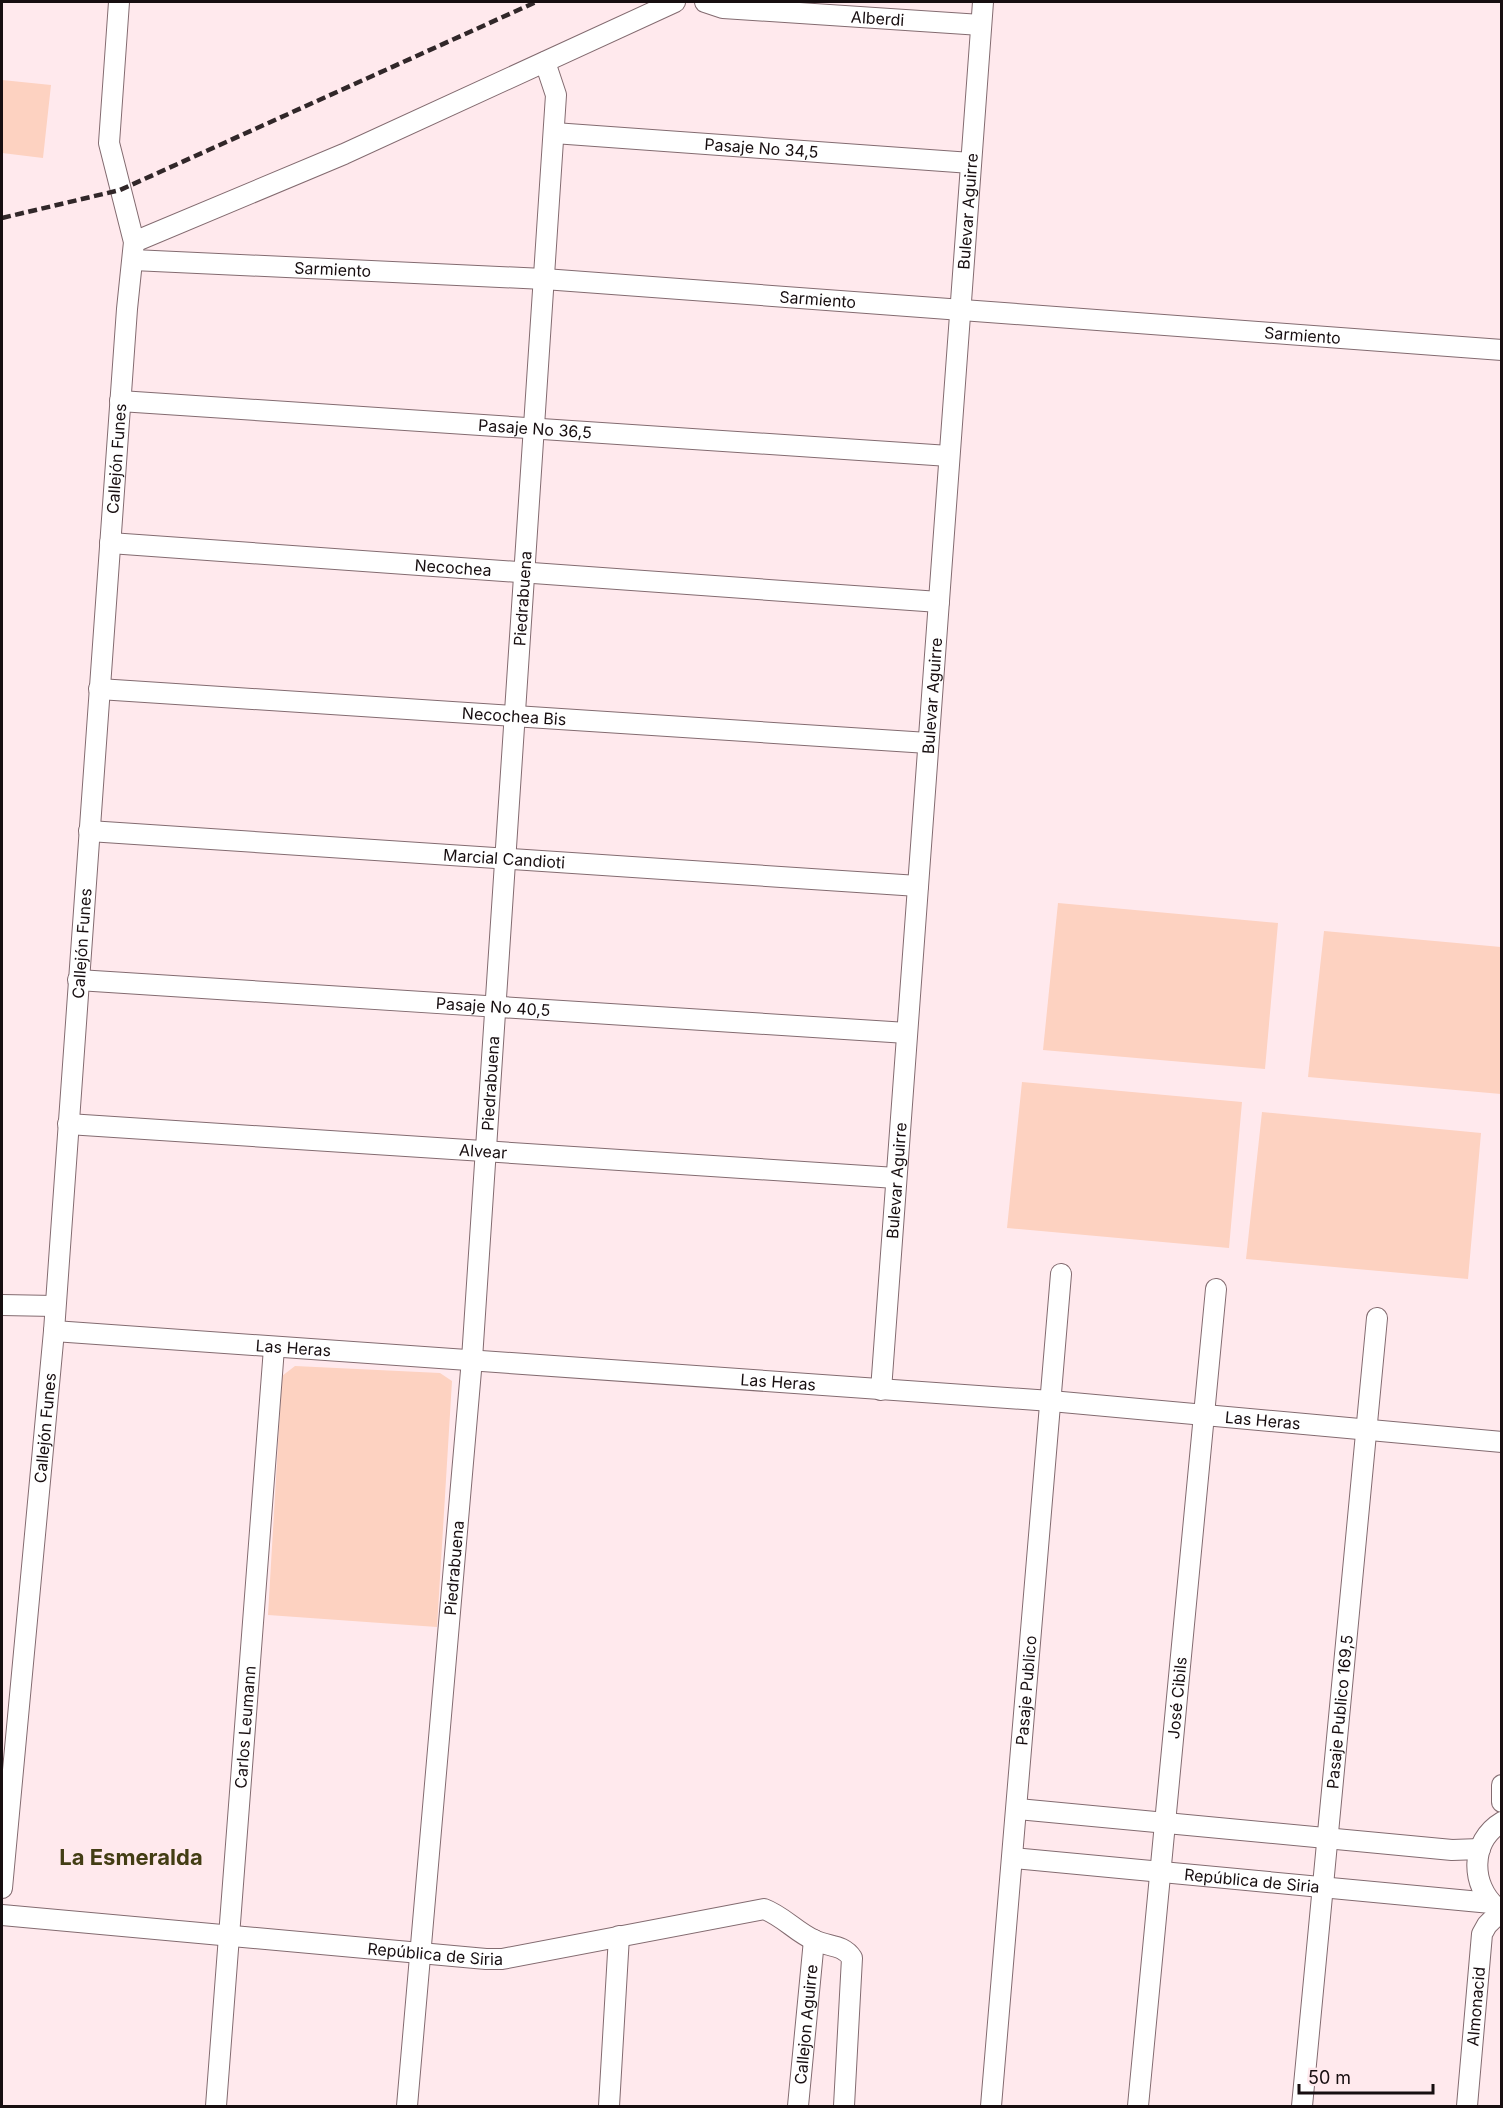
<svg xmlns="http://www.w3.org/2000/svg" width="1503" height="2108" font-family="Inter,sans-serif">
<rect width="100%" height="100%" fill="#ffe9ed"/>
<path fill="#fdd2c1" d="M 2,80 L 51,85 L 43,158 L 2,153 Z
M 1058,903 L 1278,923 L 1265,1069 L 1043,1050 Z
M 1324,931 L 1501,947 L 1501,1094 L 1308,1077 Z
M 1022,1082 L 1242,1102 L 1229,1248 L 1007,1228 Z
M 1262,1112 L 1481,1133 L 1468,1279 L 1246,1259 Z
M 295,1366 L 440,1373 L 452,1381 L 437,1627 L 268,1615 L 282,1376 Z"/>
<g fill="none" stroke-linecap="round" stroke-linejoin="round">
<defs>
<g id="street">
<path id="s1" d="M 705,2 L 723,8 L 981,25"/>
<path id="s2" d="M 554,133 L 971,163"/>
<path d="M 134,242 L 344,154 L 675,2"/>
<path id="s3" d="M 133,260 L 544,279 L 1502,350"/>
<path id="s4" d="M 120,401 L 949,456"/>
<path id="s5" d="M 110,543 L 939,602"/>
<path id="s6" d="M 99,689 L 928,743"/>
<path id="s7" d="M 89,831 L 918,886"/>
<path id="s8" d="M 78,980 L 907,1033"/>
<path id="s9" d="M 68,1124 L 896,1178"/>
<path d="M 2,1305 L 54,1306"/>
<path id="s10" d="M 54,1331 L 1051,1401 L 1502,1442"/>
<path id="s11" d="M 881,1390 L 983,2"/>
<path d="M 1502,1785 L 1502,1802"/>
<path d="M 1018,1809 L 1452,1850 L 1480,1849"/>
<path id="s12" d="M 1013,1858 L 1491,1903"/>
<path id="s13" d="M 2,1888 L 54,1331 L 127,309 L 134,242 L 109,143 L 119,2"/>
<path d="M 1497,1908 C 1470,1885 1470,1841 1502,1822"/>
<path id="s14" d="M 2,1915 L 486,1959 L 502,1959 L 764,1909 C 783,1916 796,1932 814,1940 C 828,1947 843,1944 852,1958 L 844,2106"/>
<path id="s15" d="M 216,2106 L 274,1348"/>
<path id="s16" d="M 407,2106 L 472,1359 L 556,95 L 545,62"/>
<path d="M 609,2106 L 619,1936"/>
<path id="s17" d="M 798,2106 L 814,1940"/>
<path id="s18" d="M 991,2106 L 1061,1274"/>
<path id="s19" d="M 1138,2106 L 1216,1289"/>
<path id="s20" d="M 1302,2106 L 1377,1318"/>
<path id="s21" d="M 1467,2106 L 1482,1934 L 1487,1925 L 1501,1911"/>
</g>
</defs>
<use href="#street" stroke="#836b70" stroke-width="22"/>
<use href="#street" stroke="#fff" stroke-width="20"/>
<path stroke="#312729" stroke-width="4.5" stroke-dasharray="9 4.5" stroke-linecap="butt" d="M 2,218 L 120,190 L 536,2"/>
</g>
<g text-anchor="middle" dominant-baseline="central" stroke-width="6" stroke-linejoin="round" paint-order="stroke">
<g font-size="16" fill="#170e10" stroke="#ffe9ed">
<text stroke="none"><textPath href="#s1" startOffset="174">Alberdi</textPath></text>
<text stroke="none"><textPath href="#s2" startOffset="208">Pasaje No 34,5</textPath></text>
<text stroke="none"><textPath href="#s11" startOffset="1182">Bulevar Aguirre</textPath></text>
<text stroke="none"><textPath href="#s3" startOffset="200">Sarmiento</textPath></text>
<text stroke="none"><textPath href="#s3" startOffset="686">Sarmiento</textPath></text>
<text stroke="none"><textPath href="#s3" startOffset="1172">Sarmiento</textPath></text>
<text stroke="none"><textPath href="#s4" startOffset="416">Pasaje No 36,5</textPath></text>
<text stroke="none"><textPath href="#s13" startOffset="1434">Callejón Funes</textPath></text>
<text stroke="none"><textPath href="#s5" startOffset="344">Necochea</textPath></text>
<text stroke="none"><textPath href="#s16" startOffset="1512">Piedrabuena</textPath></text>
<text stroke="none"><textPath href="#s11" startOffset="696">Bulevar Aguirre</textPath></text>
<text stroke="none"><textPath href="#s6" startOffset="416">Necochea Bis</textPath></text>
<text stroke="none"><textPath href="#s7" startOffset="416">Marcial Candioti</textPath></text>
<text stroke="none"><textPath href="#s13" startOffset="948">Callejón Funes</textPath></text>
<text stroke="none"><textPath href="#s8" startOffset="416">Pasaje No 40,5</textPath></text>
<text stroke="none"><textPath href="#s16" startOffset="1026">Piedrabuena</textPath></text>
<text stroke="none"><textPath href="#s9" startOffset="416">Alvear</textPath></text>
<text stroke="none"><textPath href="#s11" startOffset="210">Bulevar Aguirre</textPath></text>
<text stroke="none"><textPath href="#s10" startOffset="240">Las Heras</textPath></text>
<text stroke="none"><textPath href="#s10" startOffset="726">Las Heras</textPath></text>
<text stroke="none"><textPath href="#s10" startOffset="1212">Las Heras</textPath></text>
<text stroke="none"><textPath href="#s13" startOffset="462">Callejón Funes</textPath></text>
<text stroke="none"><textPath href="#s16" startOffset="540">Piedrabuena</textPath></text>
<text stroke="none"><textPath href="#s18" startOffset="417">Pasaje Publico</textPath></text>
<text stroke="none"><textPath href="#s19" startOffset="410">José Cibils</textPath></text>
<text stroke="none"><textPath href="#s20" startOffset="396">Pasaje Publico 169,5</textPath></text>
<text stroke="none"><textPath href="#s15" startOffset="380">Carlos Leumann</textPath></text>
<text stroke="none"><textPath href="#s12" startOffset="240">República de Siria</textPath></text>
<text stroke="none"><textPath href="#s14" startOffset="435">República de Siria</textPath></text>
<text stroke="none"><textPath href="#s21" startOffset="100">Almonacid</textPath></text>
<text stroke="none"><textPath href="#s17" startOffset="82">Callejon Aguirre</textPath></text>
</g>
<g font-size="22" font-weight="bold" fill="#433d14" stroke="#ffe9ed">
<text x="131" y="1857">La Esmeralda</text>
</g>
</g>
<rect width="1503" height="2108" fill="none" stroke="#170e10" stroke-width="6"/>
<path d="M1299 2084v9h134v-9" fill="none" stroke="#170e10" stroke-width="3"/>
<text x="1308" y="2084" font-size="18" fill="#170e10" stroke="#ffe9ed" stroke-width="4.5" paint-order="stroke">50 m</text>
</svg>
